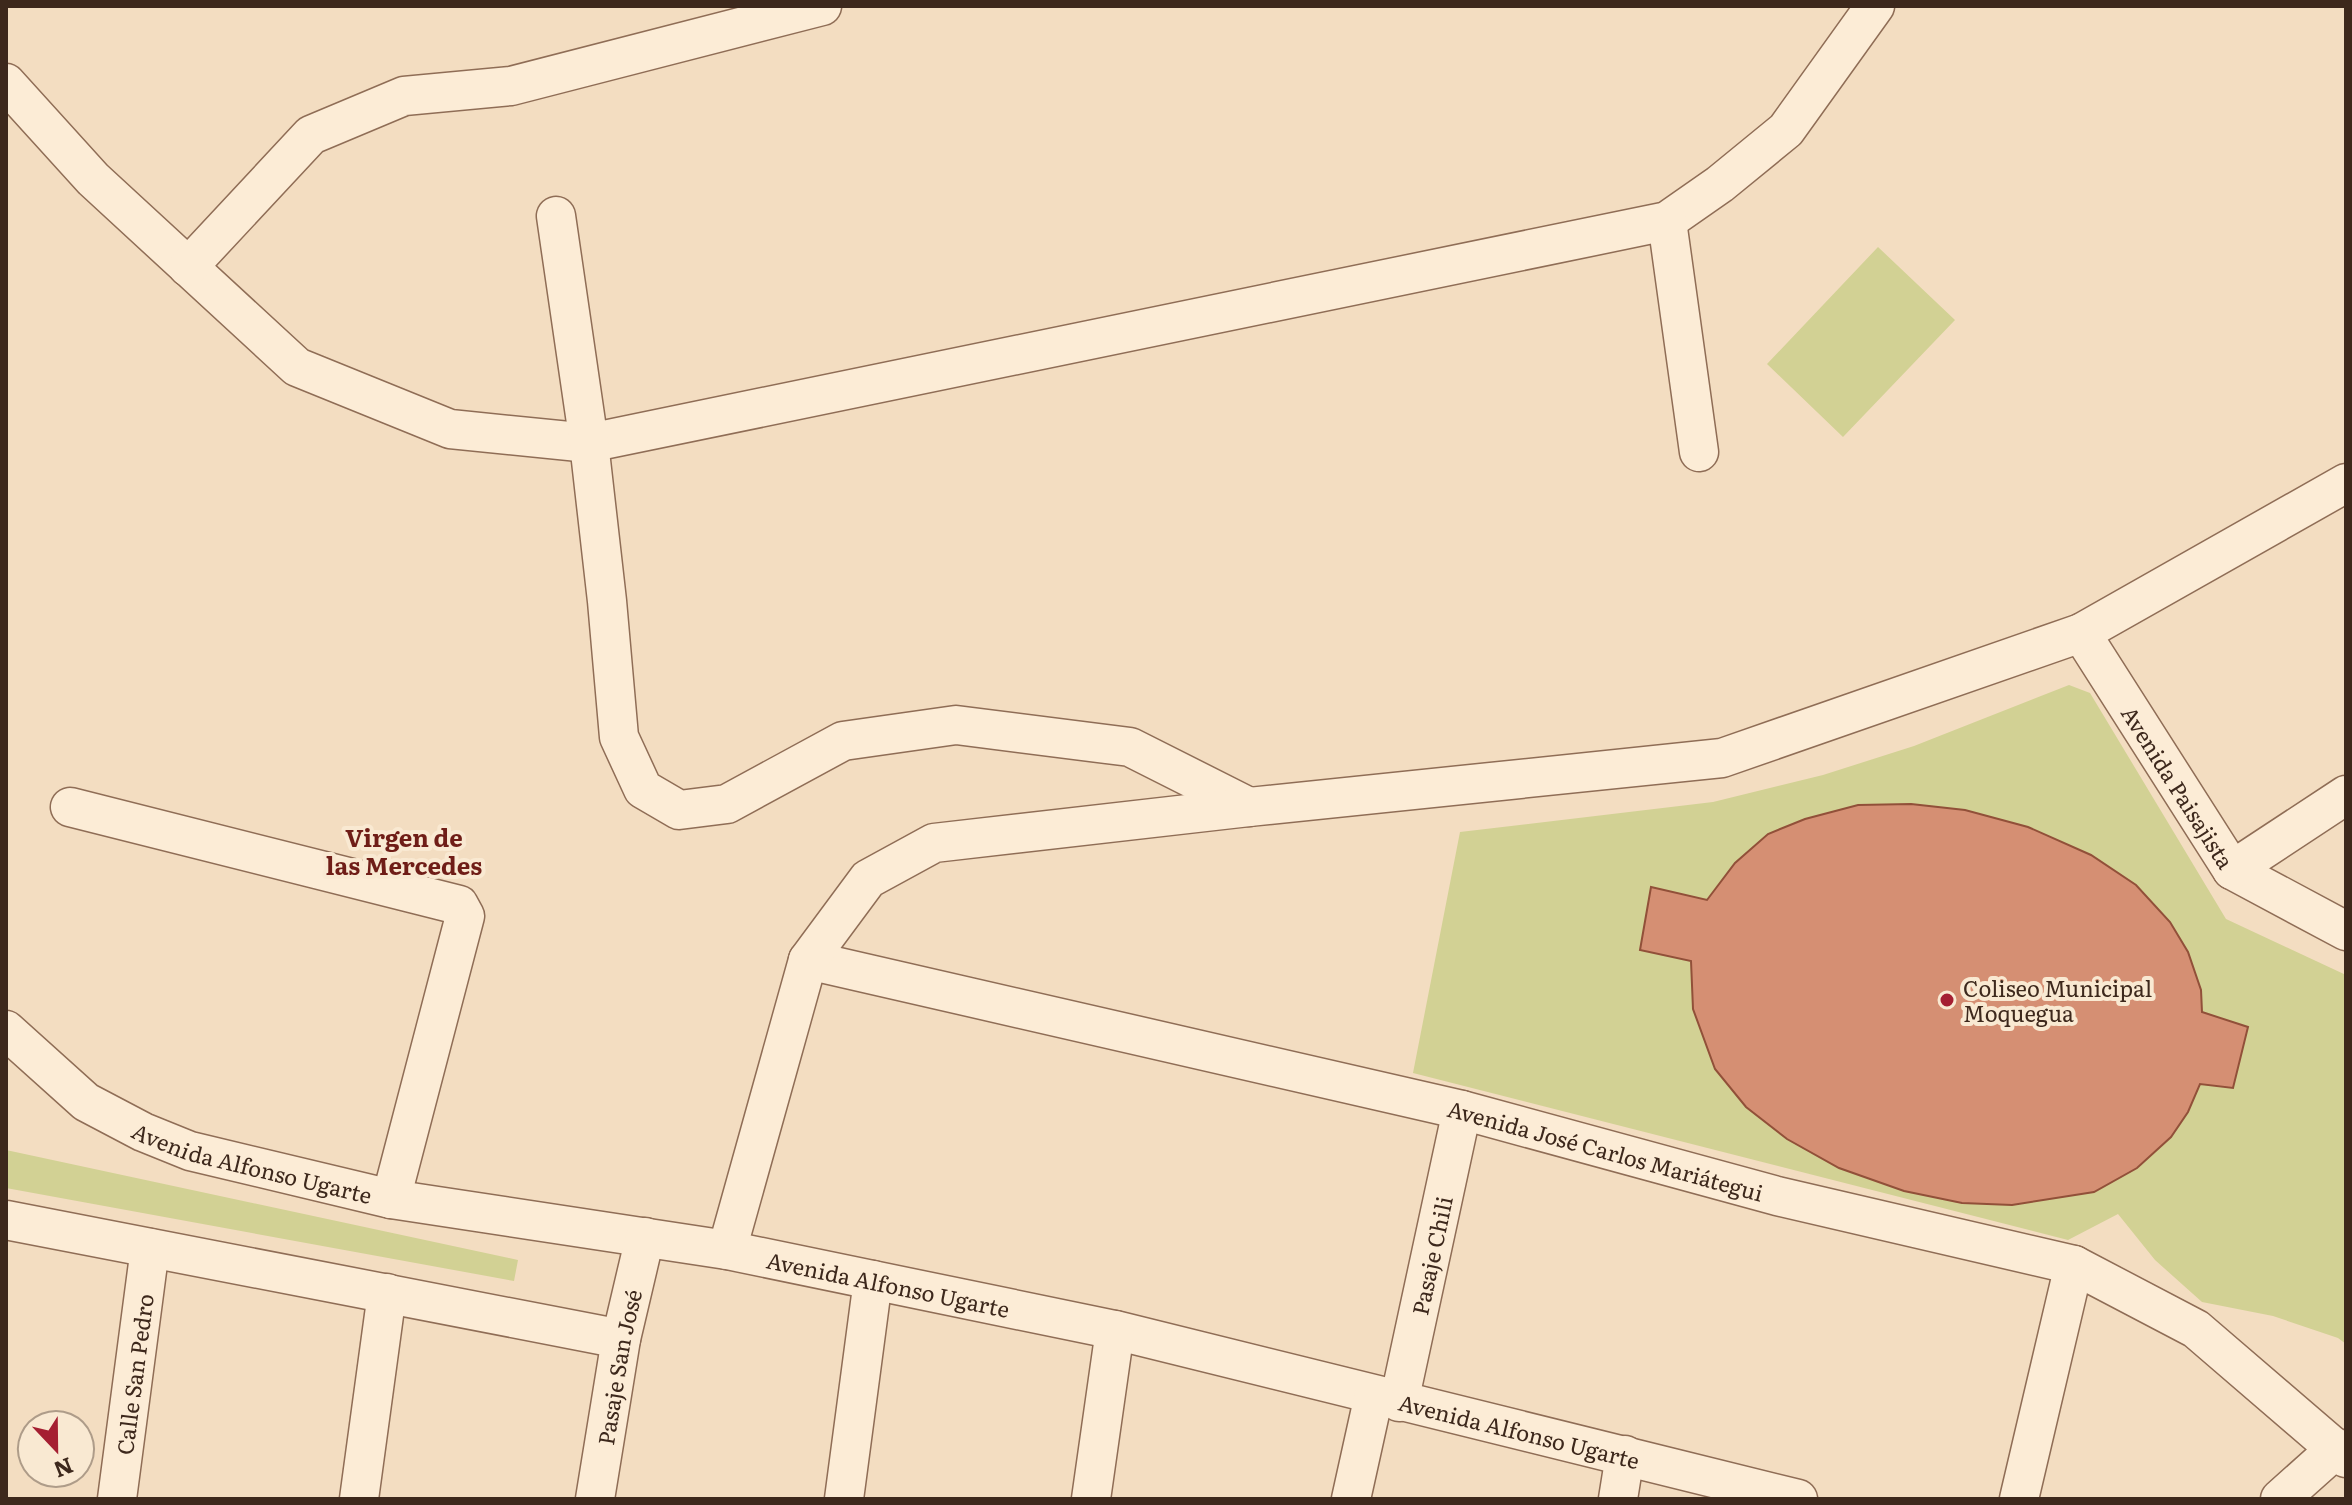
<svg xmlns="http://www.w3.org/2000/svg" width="2352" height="1505" font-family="Literata,serif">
<rect width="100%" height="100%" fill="#f3ddc1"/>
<path fill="#d2d194" d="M 1878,247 L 1955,320 L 1843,437 L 1767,364 Z
M 2069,685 L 2090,693 L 2226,919 L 2346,975 L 2346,1344 L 2338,1338 L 2273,1316 L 2202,1302 L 2155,1260 L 2118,1214 L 2068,1240 L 1413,1073 L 1460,832 L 1713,802 L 1823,775 L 1914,746 Z
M 6,1150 L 518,1260 L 514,1281 L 6,1188 Z"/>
<path fill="#d58f73" stroke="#915039" stroke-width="2" d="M 1911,804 L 1965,810 L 2028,827 L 2091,855 L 2136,885 L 2170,922 L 2188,952 L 2201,990 L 2202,1012 L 2248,1027 L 2233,1088 L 2200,1084 L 2188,1112 L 2171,1137 L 2137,1168 L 2094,1192 L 2012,1205 L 1962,1203 L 1904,1191 L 1839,1168 L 1787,1139 L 1746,1107 L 1715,1069 L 1693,1009 L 1691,961 L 1640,950 L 1651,887 L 1707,900 L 1735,863 L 1768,834 L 1805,819 L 1858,805 Z"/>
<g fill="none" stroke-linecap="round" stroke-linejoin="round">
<defs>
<g id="minor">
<path d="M 6,83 L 93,179 L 297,367 L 450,429 L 589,443 L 1667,221 L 1720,184 L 1786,130 L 1875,6"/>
<path d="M 556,216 L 589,443 L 607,601 L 619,737 L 643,789 L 679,810 L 727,804 L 843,741 L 956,725 L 1130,747 L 1249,807"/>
<path d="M 1667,221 L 1699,452"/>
<path d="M 188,267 L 311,135 L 404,96 L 511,86 L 822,6"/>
<path id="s1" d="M 2081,633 L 2232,870 L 2346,931"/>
<path d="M 70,807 L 459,905 L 465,916 L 391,1199"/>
<path d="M 2232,870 L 2346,795"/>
<path id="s2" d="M 808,960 L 1462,1110 L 1777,1196 L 2074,1265 L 2196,1329 L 2346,1458"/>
<path id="s3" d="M 6,1030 L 86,1102 L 143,1132 L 190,1151 L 391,1199 L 727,1250 L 1115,1330 L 1798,1499"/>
<path d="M 6,1220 L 621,1339"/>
<path d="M 727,1250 L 808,960 L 868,879 L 934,843 L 1249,807 L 1722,758 L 2081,633 L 2346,483"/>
<path id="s4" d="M 1399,1402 L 1462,1110"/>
<path id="s5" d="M 117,1499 L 150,1248"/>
<path d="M 359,1499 L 387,1293"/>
<path id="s6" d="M 595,1499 L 621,1339 L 645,1237"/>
<path d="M 844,1499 L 873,1280"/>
<path d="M 1091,1499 L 1115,1330"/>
<path d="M 1351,1499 L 1374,1395"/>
<path d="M 1618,1499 L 1625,1455"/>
<path d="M 2019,1499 L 2074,1265"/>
<path d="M 2280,1499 L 2337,1448"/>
</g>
</defs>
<use href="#minor" stroke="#8f6d56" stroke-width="41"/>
<use href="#minor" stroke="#fcecd6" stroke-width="38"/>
</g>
<circle fill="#a51f32" stroke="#f9e9d2" stroke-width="3" cx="1947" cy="1000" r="8"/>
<g text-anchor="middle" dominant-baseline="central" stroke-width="8" stroke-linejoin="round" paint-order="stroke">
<g font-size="22" fill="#3d281c" stroke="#f9e9d2">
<text stroke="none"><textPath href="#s1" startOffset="182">Avenida Paisajista</textPath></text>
<text stroke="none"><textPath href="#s2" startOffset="820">Avenida José Carlos Mariátegui</textPath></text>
<text stroke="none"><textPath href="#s3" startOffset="286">Avenida Alfonso Ugarte</textPath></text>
<text stroke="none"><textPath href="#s4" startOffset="150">Pasaje Chili</textPath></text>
<text stroke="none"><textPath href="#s3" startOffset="934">Avenida Alfonso Ugarte</textPath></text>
<text stroke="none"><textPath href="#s6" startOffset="134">Pasaje San José</textPath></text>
<text stroke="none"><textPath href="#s5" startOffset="126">Calle San Pedro</textPath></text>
<text stroke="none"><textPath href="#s3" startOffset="1582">Avenida Alfonso Ugarte</textPath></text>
</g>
<g font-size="22" fill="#3d281c" stroke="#f9e9d2" text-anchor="start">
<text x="1963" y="987">Coliseo Municipal<tspan x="1963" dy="25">Moquegua</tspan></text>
</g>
<g font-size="24" font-weight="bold" fill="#6f1d17" stroke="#f9e9d2">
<text x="404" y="836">Virgen de<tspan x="404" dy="28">las Mercedes</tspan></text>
</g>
</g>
<rect width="2352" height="1505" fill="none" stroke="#3d281c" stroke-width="16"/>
<g transform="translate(56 1449) rotate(158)"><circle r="38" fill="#f9e9d2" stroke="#ae9c89" stroke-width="2"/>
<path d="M0-6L14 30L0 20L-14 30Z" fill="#a51f32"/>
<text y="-12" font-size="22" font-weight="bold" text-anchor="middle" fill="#3d281c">N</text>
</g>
</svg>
